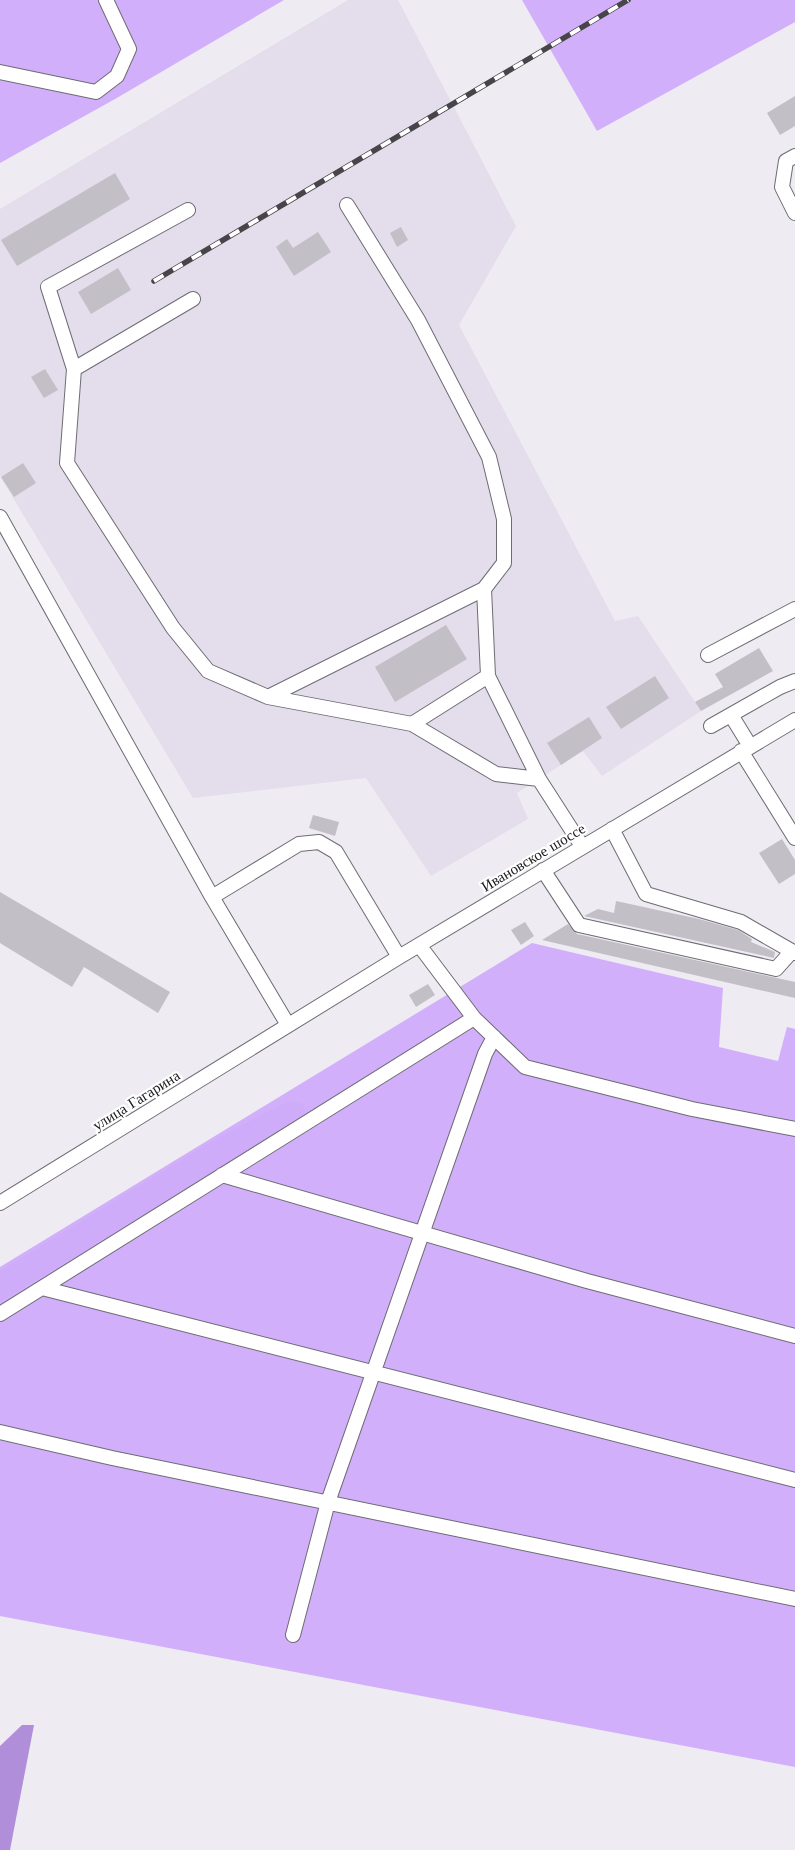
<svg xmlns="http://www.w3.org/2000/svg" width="795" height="1850" font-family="'Libre Baskerville',serif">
<rect width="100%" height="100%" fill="#eeebf2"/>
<path fill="#e4ddec" d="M 348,0 L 398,0 L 516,226 L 459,325 L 615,621 L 638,616 L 701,711 L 602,776 L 583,751 L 517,793 L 528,819 L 431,876 L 366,778 L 193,798 L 0,476 L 0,209 Z"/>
<path fill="#d1affb" d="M 0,0 L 284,0 L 115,99 L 0,163 Z
M 522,0 L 795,0 L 795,22 L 597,131 Z
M 532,943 L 723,988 L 719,1047 L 778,1061 L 787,1027 L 795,1029 L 795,1767 L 0,1616 L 0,1267 Z"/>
<path fill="#cfacf9" d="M 289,1101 L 303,1104 L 305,1115 L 300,1120 L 0,1302 L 0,1271 L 217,1138 Z"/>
<path fill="#b18ed9" d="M 22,1725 L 34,1725 L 10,1850 L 0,1850 L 0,1746 Z"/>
<path fill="#c3bfc7" d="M 795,96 L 795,126 L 780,135 L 767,113 Z
M 115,173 L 130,199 L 17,266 L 1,240 Z
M 401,227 L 408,240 L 397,247 L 390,233 Z
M 318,232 L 331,252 L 294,276 L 276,247 L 287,239 L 293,248 Z
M 118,268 L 131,290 L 91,314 L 78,292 Z
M 45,369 L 58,390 L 44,398 L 31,377 Z
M 23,463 L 36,483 L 14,497 L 1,477 Z
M 446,625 L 467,659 L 395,702 L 375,667 Z
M 759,648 L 773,671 L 701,711 L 695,702 L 723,687 L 715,674 Z
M 655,676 L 669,698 L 621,729 L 606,707 Z
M 589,717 L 602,738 L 561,765 L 547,743 Z
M 313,815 L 339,822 L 335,836 L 309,828 Z
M 782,839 L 795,860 L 795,874 L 779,884 L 759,853 Z
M 0,892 L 170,992 L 158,1013 L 84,967 L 72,987 L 0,943 Z
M 616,901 L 699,919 L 738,930 L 752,939 L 751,942 L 775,952 L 774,958 L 584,916 L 598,909 L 614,913 Z
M 525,922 L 534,936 L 521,945 L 511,930 Z
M 568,924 L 577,934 L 795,982 L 795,998 L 542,940 Z
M 428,984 L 435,995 L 416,1007 L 409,995 Z"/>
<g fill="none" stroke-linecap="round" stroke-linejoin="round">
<defs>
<path id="minor" d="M 0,72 L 96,92 L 117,76 L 129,49 L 106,0
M 795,156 L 786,161 L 782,187 L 795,213
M 347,205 L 418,320 L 489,457 L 504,519 L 504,563 L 484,589
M 193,299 L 74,369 L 67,463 L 173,628 L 208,671 L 268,697
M 74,369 L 48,287 L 188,210
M 0,517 L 212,897 L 288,1025
M 708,655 L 795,609
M 488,676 L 412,724 L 268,697 L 484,589 L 488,676 L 539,779 L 582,846
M 731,715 L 750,746
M 412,724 L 496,774 L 539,779
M 711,726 L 780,687 L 795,681
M 741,751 L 795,838
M 612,829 L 646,894 L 741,922 L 795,953
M 543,870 L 579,925 L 776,969 L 792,951
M 212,897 L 299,844 L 319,842 L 336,852 L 399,957
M 419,945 L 474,1018 L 525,1067 L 692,1109 L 795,1129
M 222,1175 L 587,1281 L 795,1336
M 0,1203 L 399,957 L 795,720
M 42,1288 L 795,1480
M 0,1314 L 474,1018
M 0,1432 L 112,1458 L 795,1599
M 293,1635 L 328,1502 L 485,1054 L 494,1037"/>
</defs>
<use href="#minor" stroke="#6e6c72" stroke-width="16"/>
<use href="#minor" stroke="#fff" stroke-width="14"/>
<defs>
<path id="rail" d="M 154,281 L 628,0"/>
</defs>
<use href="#rail" stroke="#474549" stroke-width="5.5"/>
<use href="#rail" stroke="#fff" stroke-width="4" stroke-dasharray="11" stroke-linecap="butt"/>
</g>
<g text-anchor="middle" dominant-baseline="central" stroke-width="4.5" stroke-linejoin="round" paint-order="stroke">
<g font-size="15" fill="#19181b" stroke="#fff">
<text transform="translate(533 857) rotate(-31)">Ивановское шоссе</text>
<text transform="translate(136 1100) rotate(-32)">улица Гагарина</text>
</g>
</g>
</svg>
